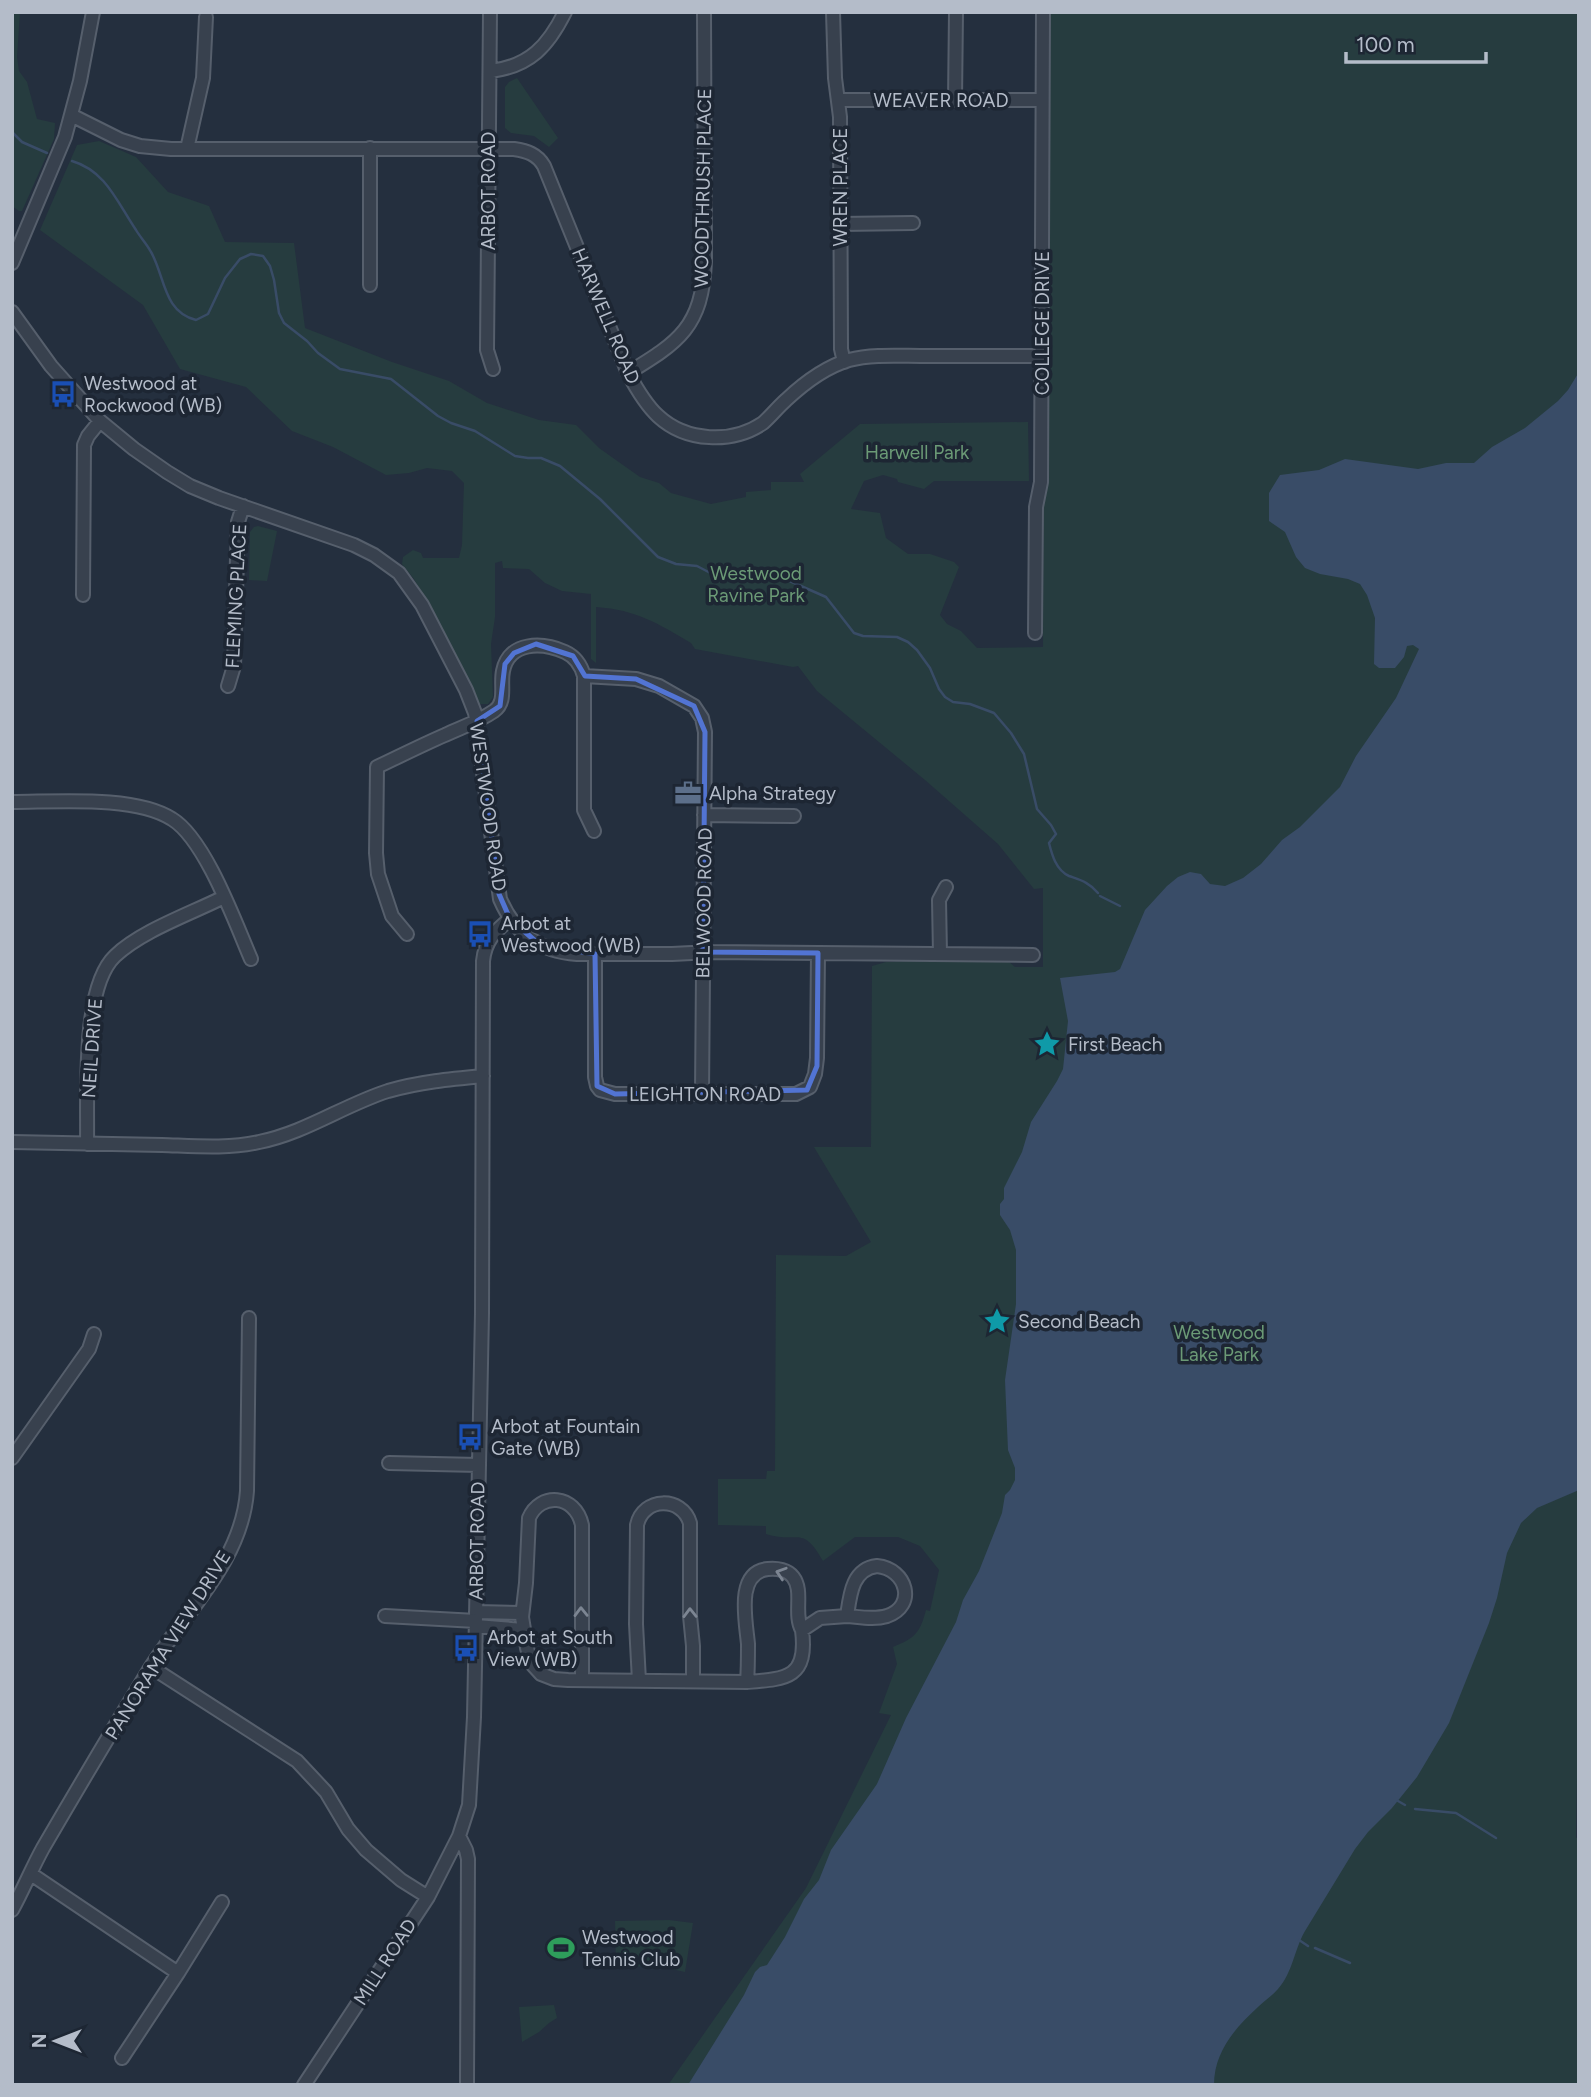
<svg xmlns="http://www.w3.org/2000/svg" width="1591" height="2097" font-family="Figtree,sans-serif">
<rect width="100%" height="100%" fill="#242f3e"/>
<path fill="#263c3f" d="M 12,12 L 20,12 L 17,57 L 19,71 L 27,82 L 37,119 L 55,123 L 54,139 L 22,211 L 19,211 L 12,206 Z
M 1045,12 L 1579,12 L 1579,1660 L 1576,1838 L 1579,1836 L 1579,2085 L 668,2085 L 806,1888 L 891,1715 L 879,1713 L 897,1664 L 893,1647 C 915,1638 920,1633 926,1610 L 930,1611 L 939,1570 L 920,1546 L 898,1537 L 855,1537 L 823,1561 C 802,1524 799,1544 766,1534 L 766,1526 L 718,1525 L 718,1479 L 766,1479 L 767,1471 L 775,1471 L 776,1255 L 846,1256 L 871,1242 L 814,1147 L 871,1147 L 872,966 L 886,962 L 905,961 L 1008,961 L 1015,967 L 1043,967 L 1043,888 L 1034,889 L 998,844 L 925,780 L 817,691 L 798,666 L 793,667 L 695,649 L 691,643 C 657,623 637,610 596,607 L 596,663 L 591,659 L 591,594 L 562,591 L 545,583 L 529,569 L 503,568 L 502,561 L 495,563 L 495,617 L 491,644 L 493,697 L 488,704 L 479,704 L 414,579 L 402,564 L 403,557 L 413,550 L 421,553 L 423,558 L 459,558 L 462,545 L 464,483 L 452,471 L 427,468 L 409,473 L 386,475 L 333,447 L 292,431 L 246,387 L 180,369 L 143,305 L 40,230 L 77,145 L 99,141 L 136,157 L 168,192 L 209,206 L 225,242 L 294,243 L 305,328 L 392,362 L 449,381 L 487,403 L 539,420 L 576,425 L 599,448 L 640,477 L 659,483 L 671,493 L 711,504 L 746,497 L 746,492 L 771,490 L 771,482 L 804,482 L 800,474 L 860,424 L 1028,422 L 1029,481 L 934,481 L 924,489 L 898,482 L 897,479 L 883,475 L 864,481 L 851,509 L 880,513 L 886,538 L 908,554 L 930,554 L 954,562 L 959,567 L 940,615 L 947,624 L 961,631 L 977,648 L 1043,647 Z
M 517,78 L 558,138 L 549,147 L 534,136 L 511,133 L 505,128 L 505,87 L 509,82 Z
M 258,526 L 277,531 L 267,581 L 249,580 L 250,532 L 254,527 Z
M 669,1920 L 693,1923 L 685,1972 L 658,1966 L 616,1967 L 615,1921 Z
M 554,2005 L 557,2018 L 549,2023 L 539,2032 L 522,2042 L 519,2007 Z"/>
<path fill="#394c67" d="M 1579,372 L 1579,1490 L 1537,1508 L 1521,1523 L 1507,1553 L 1497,1598 L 1489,1623 L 1449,1723 L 1417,1777 L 1392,1808 L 1368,1832 L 1355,1849 L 1305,1931 C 1294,1950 1293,1972 1278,1989 C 1272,1996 1264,2001 1258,2007 C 1235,2028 1214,2052 1214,2085 L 688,2085 L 744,1995 L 755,1972 L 760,1967 L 767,1965 L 785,1937 L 804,1899 L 819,1880 L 831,1850 L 877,1784 L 906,1718 L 956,1622 L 963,1600 L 979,1571 L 1002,1513 L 1005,1495 L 1010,1490 L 1015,1480 L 1015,1468 L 1008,1450 L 1005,1380 L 1016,1304 L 1016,1250 L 1010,1230 L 1000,1215 L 1000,1204 L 1004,1199 L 1004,1188 L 1022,1152 L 1031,1122 L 1057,1081 L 1063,1069 L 1068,1021 L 1060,978 L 1115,972 L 1120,969 L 1145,910 L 1167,886 L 1178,877 L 1190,872 L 1201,874 L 1210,884 L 1225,886 L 1243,878 L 1261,864 L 1282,840 L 1300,827 L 1340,787 L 1356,756 L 1396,698 L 1419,649 L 1413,645 L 1407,646 L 1404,657 L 1395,668 L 1379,668 L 1374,664 L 1375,618 L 1367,595 L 1360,584 L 1348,579 L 1320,574 L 1305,568 L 1296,557 L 1285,532 L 1269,521 L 1269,493 L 1280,475 L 1319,470 L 1345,459 L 1418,469 L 1446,463 L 1474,463 L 1492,447 L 1525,428 L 1558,401 L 1568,390 Z"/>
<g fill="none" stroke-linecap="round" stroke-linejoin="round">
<path stroke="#394c67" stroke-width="2.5" d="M 12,132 L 22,142 L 47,153
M 72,161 C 106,171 117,202 136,230 C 140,237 147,244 151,252 C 165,276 163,312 196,320 L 208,314 L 225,278 L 240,259 L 251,254 L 263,256 L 270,266 L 274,280 L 279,313 L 284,323 L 307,341 L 318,353 L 340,369 L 391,379 L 438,416 L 451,423 L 475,431 L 515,456 L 528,458 L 541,458 L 560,466 L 600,499 L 658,557 L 676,564 L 697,566 L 718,577 L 734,581 L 764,575 L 776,575 L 826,597 L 854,633 L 863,636 L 897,637 L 908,642 L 917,650 L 930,668 L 939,689 L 945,697 L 953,702 L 970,704 L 994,713 L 1011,733 L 1024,754 L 1037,809 L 1051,825 L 1056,834 L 1049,843 C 1052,855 1056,870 1069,876 C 1080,880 1089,882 1098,893
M 1100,896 L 1120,906
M 1398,1801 L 1405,1805
M 1415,1809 L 1456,1813 L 1496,1838
M 1299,1940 L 1308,1946
M 1315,1948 L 1350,1963"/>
<defs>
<path id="minor" d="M 490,12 L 487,350 L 493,369
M 833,12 L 835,78 L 840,117 L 841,349 L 844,362
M 491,71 C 530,66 548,46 565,12
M 839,100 L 1042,100
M 955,100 L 956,12
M 71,115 L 121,140 L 140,146 L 171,149 L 514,149 C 527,151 537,154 544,166 L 628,373 C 636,388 645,404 658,416 C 686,442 732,444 763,423 C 771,416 778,407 786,400 C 803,384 825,367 849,360 C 872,354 899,356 923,356 C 963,356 1002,356 1041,356
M 187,149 L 203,78 L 206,17
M 840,224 L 913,223
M 12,263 L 65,137 L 80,81 L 93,12
M 370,285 L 370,148
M 12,312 L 51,366 L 100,421 L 134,449 L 167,472 L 190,486 L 219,498 L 354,545 L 374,555 L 399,573 L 422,605 L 466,690 L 475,713 L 500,899 C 515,934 539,951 577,954 L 672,954 L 711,952 L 1033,955
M 628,373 C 679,342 702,327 705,262 L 704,12
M 83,595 L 84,445 L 88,436 L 100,421
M 1035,633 L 1036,507 L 1041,482 L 1043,12
M 584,676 L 636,679 L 659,686 L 694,706 L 702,718 L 705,732 L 702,1094
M 228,686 L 234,666 L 238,522 L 243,506
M 12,802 C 56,802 135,795 172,819 C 205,839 235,922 251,959
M 704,815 L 794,816
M 407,934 L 392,916 L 378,874 L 376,853 L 377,767 C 400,756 422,745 445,735 C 462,727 478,722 494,711 C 507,702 500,685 503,671 C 509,641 542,642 565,652 C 576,657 581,665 584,676 L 584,810 L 594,831
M 595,954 L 595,1077 L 597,1086 L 600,1090 L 615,1094 L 796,1094 L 810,1087 L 815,1074 L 817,1058 L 818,953
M 940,954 L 939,900 L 946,887
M 12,1142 C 62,1143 112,1144 162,1145 C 194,1146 228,1149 259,1142 C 305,1133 344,1105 388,1091 C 419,1082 451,1079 483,1076
M 87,1144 C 88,1097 81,988 115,956 C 141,931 190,914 224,897
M 12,1458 L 89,1349 L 94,1334
M 389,1463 L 479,1465
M 877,1566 C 907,1569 917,1606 887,1616 C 874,1620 860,1617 847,1616 C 850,1595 852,1569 877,1566 Z
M 476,1612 L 522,1613
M 385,1616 L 476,1621
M 476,1626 L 523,1630
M 151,1667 L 297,1761 L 326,1792 L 348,1829 L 366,1850 L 401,1880 L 428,1897
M 582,1680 L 582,1525 C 575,1494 540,1492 529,1518 L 526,1583 L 522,1617 L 527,1648 L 531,1663 L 541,1674 L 554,1679 L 568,1680 L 747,1682 C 787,1679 808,1678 802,1630 L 820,1618 L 847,1616
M 639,1681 L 636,1624 L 637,1525 C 643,1497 682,1496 690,1523 L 690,1616 L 693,1646 L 693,1681
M 747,1682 C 748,1670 748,1657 748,1644 C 746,1621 735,1572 768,1569 C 777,1568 788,1570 793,1577 C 804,1591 793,1614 802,1630
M 459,1836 L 466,1850 L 468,1859 L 467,2085
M 31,1874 L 178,1973
M 12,1910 C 23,1890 32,1868 43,1848 C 78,1788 113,1729 149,1670 C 184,1613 242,1562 247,1491 L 249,1318
M 122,2058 L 178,1973 L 222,1902
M 304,2085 L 428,1897 L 459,1836 L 469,1805 L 474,1717 L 482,1313 L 483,961 C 485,941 495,931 510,919"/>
</defs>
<use href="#minor" stroke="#565f6c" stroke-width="16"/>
<use href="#minor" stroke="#38414e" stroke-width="12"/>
</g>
<defs><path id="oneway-chevron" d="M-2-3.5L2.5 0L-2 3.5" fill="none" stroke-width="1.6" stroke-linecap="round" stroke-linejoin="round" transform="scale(1.75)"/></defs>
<g stroke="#7c8592">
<use href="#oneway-chevron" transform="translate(781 1573) rotate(-162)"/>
<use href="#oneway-chevron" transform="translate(581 1612) rotate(-91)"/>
<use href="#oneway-chevron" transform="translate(690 1613) rotate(-91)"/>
</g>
<path fill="none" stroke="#5274d3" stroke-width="5" stroke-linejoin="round" d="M 536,644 L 573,656 L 585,676 L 636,679 L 694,706 L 705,732 L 703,952 L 818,953 L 817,1066 L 807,1090 L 615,1094 L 597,1086 L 595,954 L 540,945 L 510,919 L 499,894 L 477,721 L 500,706 L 505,664 L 514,653 Z"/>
<defs>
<symbol id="bus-bare" viewBox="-9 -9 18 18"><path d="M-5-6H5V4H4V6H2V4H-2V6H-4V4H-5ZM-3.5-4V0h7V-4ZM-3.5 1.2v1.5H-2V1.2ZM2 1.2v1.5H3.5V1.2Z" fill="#1a4fb4" stroke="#1d2633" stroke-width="2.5" paint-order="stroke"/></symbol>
<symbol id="office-bare" viewBox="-9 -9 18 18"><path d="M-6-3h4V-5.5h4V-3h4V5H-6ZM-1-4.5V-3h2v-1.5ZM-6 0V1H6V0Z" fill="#5c6f8a" stroke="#1d2633" stroke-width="2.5" paint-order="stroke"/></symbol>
<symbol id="sight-bare" viewBox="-9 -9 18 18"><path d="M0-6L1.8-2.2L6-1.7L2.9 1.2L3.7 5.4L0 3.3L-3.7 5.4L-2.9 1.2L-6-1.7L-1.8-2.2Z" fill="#0f9aa8" stroke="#1d2633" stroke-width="2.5" paint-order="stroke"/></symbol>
<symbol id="stadium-bare" viewBox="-9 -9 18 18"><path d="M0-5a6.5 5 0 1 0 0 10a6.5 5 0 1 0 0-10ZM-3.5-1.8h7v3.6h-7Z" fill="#2e9e5b" stroke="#1d2633" stroke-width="2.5" paint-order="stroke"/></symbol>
</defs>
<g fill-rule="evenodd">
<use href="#bus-bare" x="44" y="375" width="38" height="38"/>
<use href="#office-bare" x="669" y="774" width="38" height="38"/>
<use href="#bus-bare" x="461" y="915" width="38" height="38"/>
<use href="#sight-bare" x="1028" y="1025" width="38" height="38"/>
<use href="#sight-bare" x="978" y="1302" width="38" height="38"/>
<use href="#bus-bare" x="451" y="1418" width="38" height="38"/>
<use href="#bus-bare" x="447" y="1629" width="38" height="38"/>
<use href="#stadium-bare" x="542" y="1929" width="38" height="38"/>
</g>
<g text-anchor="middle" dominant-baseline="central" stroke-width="7" stroke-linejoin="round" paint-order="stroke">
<g font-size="19" fill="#b4bcc9" stroke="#1d2633">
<text x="941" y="100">WEAVER ROAD</text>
<text transform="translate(840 187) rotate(-90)">WREN PLACE</text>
<text transform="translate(703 188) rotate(-89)">WOODTHRUSH PLACE</text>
<text transform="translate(488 191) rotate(-90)">ARBOT ROAD</text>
<text transform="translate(606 316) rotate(67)">HARWELL ROAD</text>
<text transform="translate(1042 323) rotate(-90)">COLLEGE DRIVE</text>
<text transform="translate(236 596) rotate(-87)">FLEMING PLACE</text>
<text transform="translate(488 807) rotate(82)">WESTWOOD ROAD</text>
<text transform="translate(704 903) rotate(-89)">BELWOOD ROAD</text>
<text transform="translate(92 1048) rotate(-86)">NEIL DRIVE</text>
<text x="705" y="1094">LEIGHTON ROAD</text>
<text transform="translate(477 1541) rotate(-89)">ARBOT ROAD</text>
<text transform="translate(168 1645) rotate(-58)">PANORAMA VIEW DRIVE</text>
<text transform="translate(385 1962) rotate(-57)">MILL ROAD</text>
</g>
<g font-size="19" fill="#b4bcc9" stroke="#1d2633" text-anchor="start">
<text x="84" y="383">Westwood at<tspan x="84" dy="22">Rockwood (WB)</tspan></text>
<text x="709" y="793">Alpha Strategy</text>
<text x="501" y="923">Arbot at<tspan x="501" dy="22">Westwood (WB)</tspan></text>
<text x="1068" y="1044">First Beach</text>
<text x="1018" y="1321">Second Beach</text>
<text x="491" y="1426">Arbot at Fountain<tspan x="491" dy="22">Gate (WB)</tspan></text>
<text x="487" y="1637">Arbot at South<tspan x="487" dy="22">View (WB)</tspan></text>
<text x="582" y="1937">Westwood<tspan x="582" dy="22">Tennis Club</tspan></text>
</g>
<g font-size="19" fill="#6b9a76" stroke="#1d2633">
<text x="917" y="452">Harwell Park</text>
<text x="756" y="573">Westwood<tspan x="756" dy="22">Ravine Park</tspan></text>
<text x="1219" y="1332">Westwood<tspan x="1219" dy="22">Lake Park</tspan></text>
</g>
</g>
<rect width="1591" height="2097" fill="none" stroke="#b4bcc9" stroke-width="28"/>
<g transform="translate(56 2041) rotate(270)" stroke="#1d2633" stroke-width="5" paint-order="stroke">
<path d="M0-5L12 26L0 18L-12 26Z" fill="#b4bcc9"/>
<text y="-10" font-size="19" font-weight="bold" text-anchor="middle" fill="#b4bcc9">N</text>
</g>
<path d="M1346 52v10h140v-10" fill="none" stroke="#b4bcc9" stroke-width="3.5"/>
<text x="1356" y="52" font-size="21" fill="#b4bcc9" stroke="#1d2633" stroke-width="5" paint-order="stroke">100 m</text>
</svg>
